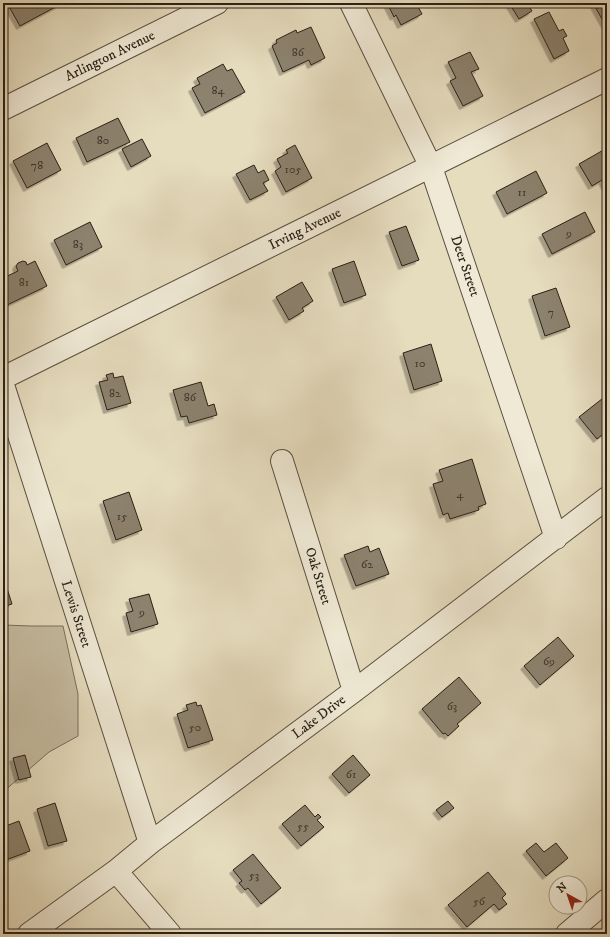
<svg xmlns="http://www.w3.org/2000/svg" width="610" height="937" font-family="'IM FELL DW Pica',serif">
<defs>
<filter id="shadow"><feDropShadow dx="-3.5" dy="3.5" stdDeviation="0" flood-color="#0004"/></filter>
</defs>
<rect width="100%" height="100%" fill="#e6ddbf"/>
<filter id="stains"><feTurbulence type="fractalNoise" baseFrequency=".005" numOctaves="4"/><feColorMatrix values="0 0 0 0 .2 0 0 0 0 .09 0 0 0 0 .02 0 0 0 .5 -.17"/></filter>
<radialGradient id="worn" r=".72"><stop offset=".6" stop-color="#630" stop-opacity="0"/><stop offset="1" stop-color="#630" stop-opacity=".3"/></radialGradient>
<path fill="#c6bda2" stroke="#786e5c" d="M 3,625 L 31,626 L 63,626 L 78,694 L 78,736 L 49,752 L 3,792 Z"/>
<path fill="#8c826e" stroke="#2b2016" filter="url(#shadow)" d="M 7,3 L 58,3 L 59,5 L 20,26 Z
M 387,3 L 416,3 L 422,14 L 401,25 L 396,15 L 394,17 Z
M 509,3 L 527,3 L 532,11 L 519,19 Z
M 593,3 L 607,3 L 607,28 Z
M 549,12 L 559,31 L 563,29 L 567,36 L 563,38 L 569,51 L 554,59 L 534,19 Z
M 311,27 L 325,58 L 311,65 L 309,60 L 283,72 L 272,46 L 277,43 L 276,40 L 296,30 L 297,33 Z
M 470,52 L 479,69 L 471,72 L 483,96 L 463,106 L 450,81 L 456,78 L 448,62 Z
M 223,64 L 227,71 L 232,69 L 245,92 L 205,113 L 192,88 L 200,84 L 197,78 Z
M 118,118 L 130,142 L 87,162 L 76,138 Z
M 142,139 L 151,156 L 131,167 L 122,149 Z
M 47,143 L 61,170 L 27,188 L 13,161 Z
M 295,145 L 312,178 L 286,192 L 275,171 L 281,167 L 277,159 L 288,153 L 286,150 Z
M 607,148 L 607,189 L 602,180 L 592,186 L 579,164 Z
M 254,165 L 258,173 L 264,170 L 269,180 L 263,183 L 268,191 L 250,200 L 236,174 Z
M 536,171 L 547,193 L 507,214 L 496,192 Z
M 585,212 L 595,232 L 552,254 L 542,234 Z
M 90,222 L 102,247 L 66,265 L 54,240 Z
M 406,226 L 419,260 L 402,266 L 389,232 Z
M 23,261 L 26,262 L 27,265 L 35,261 L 47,286 L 5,306 L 3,302 L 3,278 L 18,271 L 16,266 L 18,263 Z
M 354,261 L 366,295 L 344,303 L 332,269 Z
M 302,282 L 313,301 L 302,308 L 304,311 L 289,320 L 276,297 Z
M 556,288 L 570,327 L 545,336 L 532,296 Z
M 431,344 L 442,381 L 414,390 L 403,353 Z
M 113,373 L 114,378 L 123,376 L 131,403 L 107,410 L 99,382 L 108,380 L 106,375 Z
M 201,382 L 208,406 L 214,404 L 217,415 L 189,423 L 187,416 L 181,417 L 173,390 Z
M 607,395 L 607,431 L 597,439 L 579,417 Z
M 472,459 L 486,504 L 478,507 L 479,510 L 450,519 L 448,513 L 443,515 L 433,484 L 443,481 L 439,470 Z
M 129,492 L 142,530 L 116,540 L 103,501 Z
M 368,546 L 370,552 L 379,548 L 389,574 L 356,586 L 344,555 Z
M 3,576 L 12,604 L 3,607 Z
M 149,594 L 158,624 L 131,632 L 126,613 L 133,611 L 129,599 Z
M 558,637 L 574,656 L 540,685 L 524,666 Z
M 459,677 L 481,703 L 457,724 L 459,726 L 448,736 L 445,733 L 443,734 L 422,709 Z
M 196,702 L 197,706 L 201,705 L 213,740 L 188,748 L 177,714 L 188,710 L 186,705 Z
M 25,755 L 31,777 L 19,780 L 13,758 Z
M 353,755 L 370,775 L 349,793 L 332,774 Z
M 448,801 L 454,808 L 442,817 L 436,810 Z
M 55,803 L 67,841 L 48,846 L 37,809 Z
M 305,805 L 315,817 L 318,814 L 321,817 L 317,820 L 324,827 L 301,846 L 282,824 Z
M 19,821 L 30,851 L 3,861 L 3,827 Z
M 536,843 L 544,852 L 556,843 L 568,858 L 546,876 L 526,851 Z
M 253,854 L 281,888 L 261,904 L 248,888 L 245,890 L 239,883 L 242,881 L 233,870 Z
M 488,872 L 506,894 L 502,898 L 507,904 L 499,910 L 494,904 L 467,927 L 448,905 Z"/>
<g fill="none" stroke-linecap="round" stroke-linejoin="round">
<defs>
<path id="minor" d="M 351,3 L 431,167 L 556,538
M 3,109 L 217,3
M 3,378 C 204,278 406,180 607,79
M 3,385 L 150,843
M 282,461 L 354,691
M 116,871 L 170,934
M 29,934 L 116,871 L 150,843 L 354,691 L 607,498
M 567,934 L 607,900"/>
</defs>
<use href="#minor" stroke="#5a4f40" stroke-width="24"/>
<use href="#minor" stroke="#efe9d5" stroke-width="22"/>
</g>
<g text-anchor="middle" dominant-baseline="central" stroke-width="4" stroke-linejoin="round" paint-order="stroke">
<g font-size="12" fill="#43382c">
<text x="298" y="52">86</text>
<text x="218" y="90">84</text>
<text x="103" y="140">80</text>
<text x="37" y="165">78</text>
<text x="293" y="169">105</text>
<text x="522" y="192">11</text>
<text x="569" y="233">9</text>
<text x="78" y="244">83</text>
<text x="24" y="282">81</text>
<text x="551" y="312">7</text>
<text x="420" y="363">10</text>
<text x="115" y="393">82</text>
<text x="190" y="397">86</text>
<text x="460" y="494">4</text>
<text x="122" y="516">15</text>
<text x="367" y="564">62</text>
<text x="142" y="612">9</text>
<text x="549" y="661">69</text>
<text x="452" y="706">63</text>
<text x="195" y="727">50</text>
<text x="351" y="774">61</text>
<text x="303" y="826">55</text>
<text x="254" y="875">53</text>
<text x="479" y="901">56</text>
</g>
<g font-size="14" fill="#2b2016" stroke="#efe9d5">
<text transform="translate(110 56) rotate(-26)">Arlington Avenue</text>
<text transform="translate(305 229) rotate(-26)">Irving Avenue</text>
<text transform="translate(465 266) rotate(71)">Deer Street</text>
<text transform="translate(318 576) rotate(73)">Oak Street</text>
<text transform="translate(76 614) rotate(72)">Lewis Street</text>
<text transform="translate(319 717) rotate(-37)">Lake Drive</text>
</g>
</g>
<rect width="610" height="937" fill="none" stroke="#e6ddbf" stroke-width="16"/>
<rect x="4" y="4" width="602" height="929" fill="none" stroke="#2b2016" stroke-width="2"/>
<rect x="8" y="8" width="594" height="921" fill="none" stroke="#2b2016"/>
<g transform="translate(568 895) rotate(320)"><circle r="19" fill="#efe9d5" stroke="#a19989"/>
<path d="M0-3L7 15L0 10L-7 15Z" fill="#8f2418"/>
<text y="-6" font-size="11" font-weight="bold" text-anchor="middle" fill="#2b2016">N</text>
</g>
<rect width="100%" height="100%" filter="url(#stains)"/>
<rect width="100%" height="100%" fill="url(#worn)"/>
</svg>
